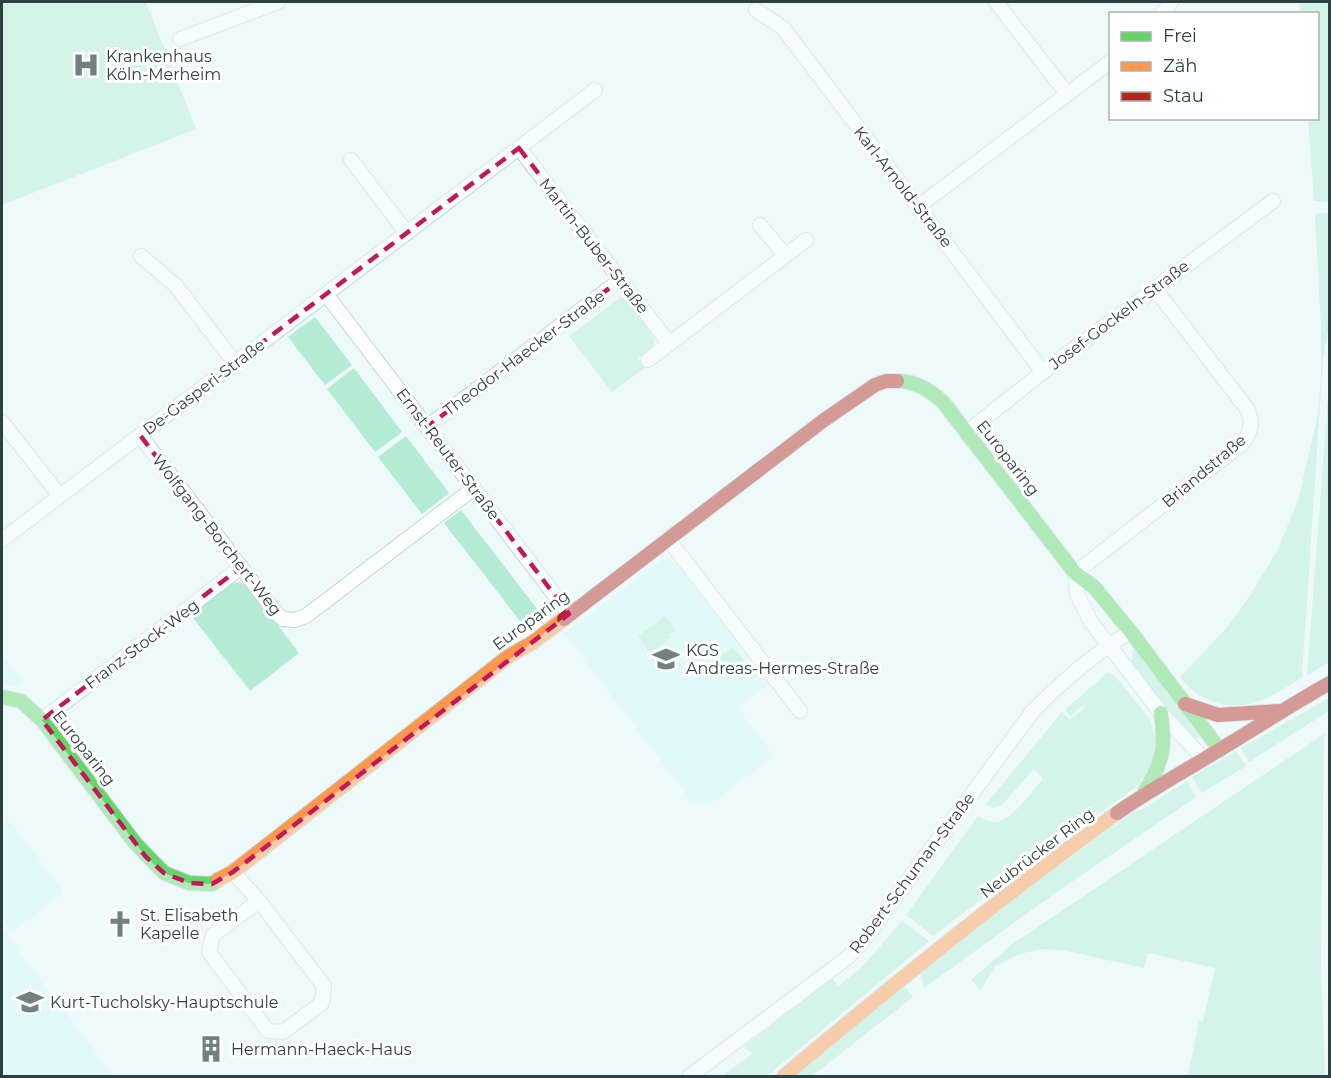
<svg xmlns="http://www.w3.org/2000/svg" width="1331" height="1078" font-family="Montserrat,sans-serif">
<rect width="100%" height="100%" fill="#eef9fa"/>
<path fill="#d3f8fb" d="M 662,559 L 669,559 L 676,563 L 768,685 L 738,708 L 774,756 L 710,804 L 692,802 L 564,633 Z
M 2,654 L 24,683 L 18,688 L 2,684 Z
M 10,821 L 64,892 L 13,932 L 2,917 L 2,827 Z
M 2,928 L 2,929 L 114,1076 L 2,1076 Z"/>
<path fill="#b3ebd4" d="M 2,2 L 146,2 L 196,129 L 2,205 Z
M 1299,2 L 1329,2 L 1329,202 L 1314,201 L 1308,119 L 1318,118 L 1318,14 L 1300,13 Z
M 1317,213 L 1329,213 L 1330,317 L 1323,360 L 1302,678 C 1287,686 1272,697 1256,702 C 1226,711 1198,701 1180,677 L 1225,630 L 1249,597 L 1277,551 L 1298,501 L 1317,419 L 1321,381 L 1321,328 L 1315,216 Z
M 621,297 L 627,300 C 635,310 658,333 653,345 C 650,351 643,354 638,358 L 645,368 L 612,392 L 569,336 Z
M 315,317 L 352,365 L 325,385 L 288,337 Z
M 1329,358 L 1329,662 L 1307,675 L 1328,397 Z
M 354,368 L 402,432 L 375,452 L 327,389 Z
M 406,436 L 449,493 L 422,514 L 378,457 Z
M 461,510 L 541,614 L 524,626 L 444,523 Z
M 239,582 L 249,587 L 299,653 L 250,691 L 190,614 L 228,585 Z
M 665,616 L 675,630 L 668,635 L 670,638 L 650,653 L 638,636 Z
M 733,647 L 744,660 L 719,679 L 709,666 Z
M 1133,650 L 1135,650 L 1200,736 L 1191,741 L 1132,663 Z
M 1107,673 L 1115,676 L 1150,719 L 1155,737 L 1155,756 L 1139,785 L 1093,818 L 1067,829 L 1027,858 L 1007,880 L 933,936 L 906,915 L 978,816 C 984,819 990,822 997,822 C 1012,820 1033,790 1043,779 L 1034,769 L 1002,805 L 992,808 L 986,804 L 1062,712 L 1070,720 L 1084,708 L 1083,706 L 1070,716 L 1065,710 Z
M 1329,698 L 1329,711 L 1249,762 L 1241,748 Z
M 1324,734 L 1321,964 L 1325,1076 L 1188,1076 L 1199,1021 L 1203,1021 L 1215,968 L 1148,953 L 1144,968 L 1062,950 L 1040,949 L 1020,954 L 995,966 L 981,990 L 971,980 L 1011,945 Z
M 1236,751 L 1246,766 L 1202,793 L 1192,777 Z
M 1187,781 L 1196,797 L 1054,894 L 924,988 L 920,970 L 987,917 L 1132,813 L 1145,808 Z
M 902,921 L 929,941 L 767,1076 L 722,1076 L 752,1054 L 745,1046 L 832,978 L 838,986 L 862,967 Z
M 903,985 L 913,997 L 812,1076 L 789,1076 Z"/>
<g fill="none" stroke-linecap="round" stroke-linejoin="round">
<defs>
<path id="street" d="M 996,2 L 1067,94
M 756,10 L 783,28 L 1043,372
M 1162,14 L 1171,2
M 180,39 L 278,2
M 519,148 L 669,343
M 351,160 L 407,233
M 919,206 L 1110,62
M 760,225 L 785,255
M 141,256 L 176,286 L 235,363
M 1155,289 L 1248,410 C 1253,424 1251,431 1243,443 L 1075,573 L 1077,594 L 1091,622 L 1161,713 L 1204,759
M 326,294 L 569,614
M 648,360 L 806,240
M 2,422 L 60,496
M 427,427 L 620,280
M 967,432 L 1043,372 L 1273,201
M 140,435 L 276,613 L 283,619 L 294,620 L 306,616 L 474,488
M 668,539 L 800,711
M 2,540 L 595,90
M 42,720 L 240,568
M 233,872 L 259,901 L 324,986 L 322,1003 L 283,1032 L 268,1031 L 209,952 L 213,935 L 259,901
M 690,1076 L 847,958 L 861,944 L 1033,711 C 1063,681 1094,653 1131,632"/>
<path id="fast" d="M 897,381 C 916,381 929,390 943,402 L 1075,573 L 1094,587 L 1131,632 L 1220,750
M 2,697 L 21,701 L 42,720 L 135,843 L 164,873 L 189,883 L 212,884 L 218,880
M 1145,791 C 1163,762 1166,746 1161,713"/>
<path id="slow" d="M 218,880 L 233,872 L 509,656 L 532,643 L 564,619
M 784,1076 C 893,985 1002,896 1117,813"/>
<path id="jam" d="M 564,619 L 824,420 L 875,385 L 886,381 L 897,381
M 1185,704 L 1218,715 L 1278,711
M 1117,813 C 1150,790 1185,771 1219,750 C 1256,728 1292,704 1330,683"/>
</defs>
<use href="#street" stroke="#c6d4d6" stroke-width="16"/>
<use href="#fast" stroke="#c6d4d6" stroke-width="16"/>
<use href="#slow" stroke="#c6d4d6" stroke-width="16"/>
<use href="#jam" stroke="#c6d4d6" stroke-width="16"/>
<use href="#street" stroke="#fcfefe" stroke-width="14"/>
<use href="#fast" stroke="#63d668" stroke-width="14"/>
<use href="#slow" stroke="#ff974d" stroke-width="14"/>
<use href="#jam" stroke="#b3261e" stroke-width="14"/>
</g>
<path d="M0 0H1331V1078H0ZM 519,148 L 620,280 L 427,427 L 569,614 L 233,872 L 212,884 L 189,883 L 164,873 L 146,857 L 42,720 L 240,568 L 140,435 Z" fill="#eef9fa" fill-opacity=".55" fill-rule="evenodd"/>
<path fill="none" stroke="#c2185b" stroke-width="4.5" stroke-dasharray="12 8" stroke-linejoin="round" d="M 519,148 L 620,280 L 427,427 L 569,614 L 233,872 L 212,884 L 189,883 L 164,873 L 146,857 L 42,720 L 240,568 L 140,435 Z"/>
<defs>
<symbol id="hospital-bare" viewBox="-9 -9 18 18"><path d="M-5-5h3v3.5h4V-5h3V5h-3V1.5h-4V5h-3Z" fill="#718182" stroke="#fff" stroke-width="2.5" paint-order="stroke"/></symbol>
<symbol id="school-bare" viewBox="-9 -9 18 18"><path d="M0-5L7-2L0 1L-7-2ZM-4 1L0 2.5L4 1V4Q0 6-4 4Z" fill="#718182" stroke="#fff" stroke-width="2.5" paint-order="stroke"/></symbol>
<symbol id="church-bare" viewBox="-9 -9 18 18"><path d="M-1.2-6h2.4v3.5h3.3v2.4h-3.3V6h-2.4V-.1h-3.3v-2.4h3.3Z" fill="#718182" stroke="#fff" stroke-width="2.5" paint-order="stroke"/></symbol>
<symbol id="building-bare" viewBox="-9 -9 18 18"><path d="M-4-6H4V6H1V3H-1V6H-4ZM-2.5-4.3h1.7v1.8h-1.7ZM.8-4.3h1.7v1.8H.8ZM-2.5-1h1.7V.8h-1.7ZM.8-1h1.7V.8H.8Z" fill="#718182" stroke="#fff" stroke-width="2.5" paint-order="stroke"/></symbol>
</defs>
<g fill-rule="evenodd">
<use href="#hospital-bare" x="67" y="46" width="38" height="38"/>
<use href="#school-bare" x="647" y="640" width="38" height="38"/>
<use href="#church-bare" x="101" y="905" width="38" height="38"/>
<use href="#school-bare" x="11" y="983" width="38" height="38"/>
<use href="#building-bare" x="192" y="1030" width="38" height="38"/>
</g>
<g text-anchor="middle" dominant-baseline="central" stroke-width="6" stroke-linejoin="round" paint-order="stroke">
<g font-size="16" fill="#2e4142" stroke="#fff" text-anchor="start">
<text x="106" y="56">Krankenhaus<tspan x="106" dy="18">Köln-Merheim</tspan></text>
<text x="686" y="650">KGS<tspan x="686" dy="18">Andreas-Hermes-Straße</tspan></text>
<text x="140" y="915">St. Elisabeth<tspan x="140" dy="18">Kapelle</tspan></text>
<text x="50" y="1002">Kurt-Tucholsky-Hauptschule</text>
<text x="231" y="1049">Hermann-Haeck-Haus</text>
</g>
<g font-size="16" fill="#2e4142" stroke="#fff">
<text transform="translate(903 187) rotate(52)">Karl-Arnold-Straße</text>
<text transform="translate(594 246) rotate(52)">Martin-Buber-Straße</text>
<text transform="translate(1119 315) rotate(-37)">Josef-Gockeln-Straße</text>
<text transform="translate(524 353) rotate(-37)">Theodor-Haecker-Straße</text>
<text transform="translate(204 387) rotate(-37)">De-Gasperi-Straße</text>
<text transform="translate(448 454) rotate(53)">Ernst-Reuter-Straße</text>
<text transform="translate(1008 458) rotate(52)">Europaring</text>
<text transform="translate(1204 471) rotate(-40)">Briandstraße</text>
<text transform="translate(217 535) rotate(52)">Wolfgang-Borchert-Weg</text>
<text transform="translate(531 620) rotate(-36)">Europaring</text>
<text transform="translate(142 644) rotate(-37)">Franz-Stock-Weg</text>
<text transform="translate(84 748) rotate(52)">Europaring</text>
<text transform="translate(1037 853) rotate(-37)">Neubrücker Ring</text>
<text transform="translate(912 873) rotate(-53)">Robert-Schuman-Straße</text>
</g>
</g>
<rect width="1331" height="1078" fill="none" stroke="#2e4142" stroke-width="6"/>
<rect x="1109" y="12" width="210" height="108" fill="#ffffff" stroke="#abb3b3" stroke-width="1.5"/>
<rect x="1121" y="32" width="30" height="9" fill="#63d668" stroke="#abb3b3" stroke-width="1.5"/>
<text x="1163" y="42" font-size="18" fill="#2e4142">Frei</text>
<rect x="1121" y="62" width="30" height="9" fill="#ff974d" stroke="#abb3b3" stroke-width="1.5"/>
<text x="1163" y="72" font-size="18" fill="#2e4142">Zäh</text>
<rect x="1121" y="92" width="30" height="9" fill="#b3261e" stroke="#abb3b3" stroke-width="1.5"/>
<text x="1163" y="102" font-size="18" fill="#2e4142">Stau</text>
</svg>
